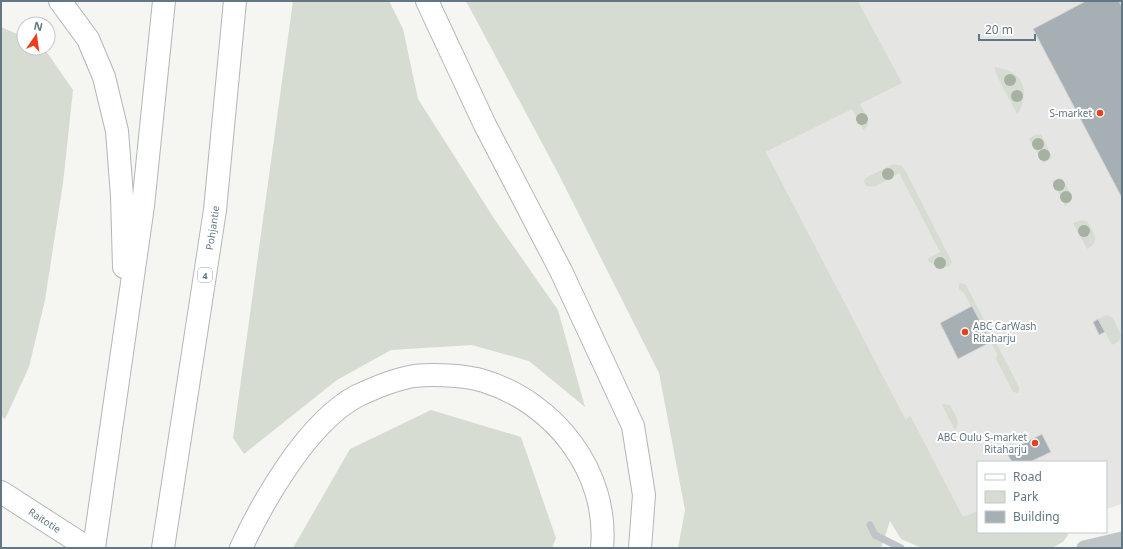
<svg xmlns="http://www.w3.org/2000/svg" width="1123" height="549" font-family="'Noto Sans',sans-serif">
<rect width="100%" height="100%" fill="#f5f5f1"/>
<path fill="#e5e6e4" d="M 858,1 L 1122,1 L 1122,504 L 1106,509 L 1106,462 L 978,462 L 978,532 L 971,545 L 766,152 L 901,83 Z"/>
<path fill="#d6dcd2" d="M 293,1 L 389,1 L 403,29 L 418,99 L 495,220 L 558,310 L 585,407 L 529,361 L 472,345 L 391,350 L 337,380 L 244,454 L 233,438 Z
M 466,1 L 858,1 L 902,83 L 860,104 L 867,117 L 868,124 L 867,127 L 863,130 L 852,109 L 766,152 L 906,420 L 910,415 L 963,517 L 978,511 L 978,532 L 1067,532 L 1068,535 L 1063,542 L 1052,548 L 922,548 L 901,539 L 890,521 L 881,548 L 678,548 L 685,510 L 659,373 L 558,173 Z
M 1,27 L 24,37 L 24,48 L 44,48 L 73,90 L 63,183 L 45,300 L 29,367 L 5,419 L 1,416 Z
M 994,67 C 1012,69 1028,79 1023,100 C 1022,105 1021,110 1017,114 L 998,78 Z
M 1041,134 L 1052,157 L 1049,160 L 1043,163 L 1029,139 L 1035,135 Z
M 894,164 L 902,166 L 905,170 L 950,258 L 952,263 C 944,272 933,267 927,259 L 940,252 L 899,173 C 889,178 875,191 865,185 L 864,180 L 867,177 Z
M 1059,178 L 1063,179 L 1071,194 L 1072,199 L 1069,203 L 1065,206 L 1052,181 Z
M 1081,220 L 1087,221 C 1093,233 1102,241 1087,249 L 1073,223 Z
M 961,283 L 966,285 L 1019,387 L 1019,390 L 1018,393 L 1013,392 L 996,359 L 997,354 L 964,293 L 959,289 L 959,284 Z
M 1107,315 L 1113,318 L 1121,335 L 1119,341 L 1112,345 L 1098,319 Z
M 943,404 L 950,405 C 954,413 962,422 955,430 L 942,405 Z
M 431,410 L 521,437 L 556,538 L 552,548 L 293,548 L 350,449 Z"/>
<path fill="#a6b0b4" stroke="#d6d6d4" d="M 1086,1 L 1119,1 L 1122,7 L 1122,198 L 1033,29 Z
M 972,306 L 991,342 L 958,359 L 940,323 Z
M 1098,319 L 1105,332 L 1099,335 L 1093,322 Z
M 1042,434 L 1051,452 L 1030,462 L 1012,462 L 1006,452 Z"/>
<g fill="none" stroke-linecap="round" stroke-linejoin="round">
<defs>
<g id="primary">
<path id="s1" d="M 1,492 L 88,548"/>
</g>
<g id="highway">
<path d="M 60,1 L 88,39 L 104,77 L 117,131 L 122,196 L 124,267"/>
<path d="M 427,1 L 485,125 L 561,271 L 633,426 L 644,495 L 640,548"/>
<path d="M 94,548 L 143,206 L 164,1"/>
<path id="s2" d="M 163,548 L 215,210 L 235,1"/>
<path d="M 241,548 C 264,499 308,422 357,396 C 374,388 395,379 414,376 C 434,374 464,375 484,381 C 555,403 609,472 602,548"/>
</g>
</defs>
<use href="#primary" stroke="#b3b8bb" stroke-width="24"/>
<use href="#highway" stroke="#b2b7ba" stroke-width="24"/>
<path stroke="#bfc5c7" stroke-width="7" d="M 870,525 L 875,535 L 901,548"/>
<path stroke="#bfc5c7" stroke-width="15" d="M 1084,548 L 1122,539"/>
<use href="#primary" stroke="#fff" stroke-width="22"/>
<use href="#highway" stroke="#fff" stroke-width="22"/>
</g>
<g fill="#a7b1a2">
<circle cx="1010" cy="80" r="6"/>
<circle cx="1017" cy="96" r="6"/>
<circle cx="862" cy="119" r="6"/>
<circle cx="1038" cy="144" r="6"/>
<circle cx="1044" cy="155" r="6"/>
<circle cx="888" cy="174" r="6"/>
<circle cx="1059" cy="185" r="6"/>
<circle cx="1066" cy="197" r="6"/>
<circle cx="1084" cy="231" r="6"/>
<circle cx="940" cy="263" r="6"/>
</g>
<g fill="#ea3e1c" stroke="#fff" stroke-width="1.5">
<circle cx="1100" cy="113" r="4"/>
<circle cx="965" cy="332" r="4"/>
<circle cx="1035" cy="443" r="4"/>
</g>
<g text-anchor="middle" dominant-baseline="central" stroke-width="4" stroke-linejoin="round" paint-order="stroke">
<rect fill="#fff" stroke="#91a0a8" stroke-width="1" x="198" y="268" width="14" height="14" rx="3"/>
<g font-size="9" font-weight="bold" fill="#627783">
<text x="205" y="275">4</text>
</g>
<g font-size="10" fill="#627783" stroke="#fff" text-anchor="end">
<text x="1092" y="113">S-market</text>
<text x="973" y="326" text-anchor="start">ABC CarWash<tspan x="973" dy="12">Ritaharju</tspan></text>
<text x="1027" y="437">ABC Oulu S-market<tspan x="1027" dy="12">Ritaharju</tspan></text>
</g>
<g font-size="10" fill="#627783" stroke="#fff">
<text stroke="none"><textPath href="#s2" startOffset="324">Pohjantie</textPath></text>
<text stroke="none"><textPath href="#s1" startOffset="52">Raitotie</textPath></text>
</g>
</g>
<rect width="1123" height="549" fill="none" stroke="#627783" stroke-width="4"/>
<rect x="977" y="461" width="130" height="72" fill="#ffffff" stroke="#c0c9cd"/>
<rect x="985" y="474" width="20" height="6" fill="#ffffff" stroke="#c0c9cd"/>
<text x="1013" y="481" font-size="12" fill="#627783">Road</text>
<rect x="985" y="491" width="20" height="12" fill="#d6dcd2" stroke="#c0c9cd"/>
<text x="1013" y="501" font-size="12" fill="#627783">Park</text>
<rect x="985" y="511" width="20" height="12" fill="#a6b0b4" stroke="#c0c9cd"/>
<text x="1013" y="521" font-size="12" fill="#627783">Building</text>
<g transform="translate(36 36) rotate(13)"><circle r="19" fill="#ffffff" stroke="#c0c9cd"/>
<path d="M0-3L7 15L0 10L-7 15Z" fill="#ea3e1c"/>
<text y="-6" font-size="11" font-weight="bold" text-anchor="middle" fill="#627783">N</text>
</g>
<path d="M979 34v6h56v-6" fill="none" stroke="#627783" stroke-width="2"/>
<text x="985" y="34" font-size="12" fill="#627783" stroke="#ffffff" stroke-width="3" paint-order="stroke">20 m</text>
</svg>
